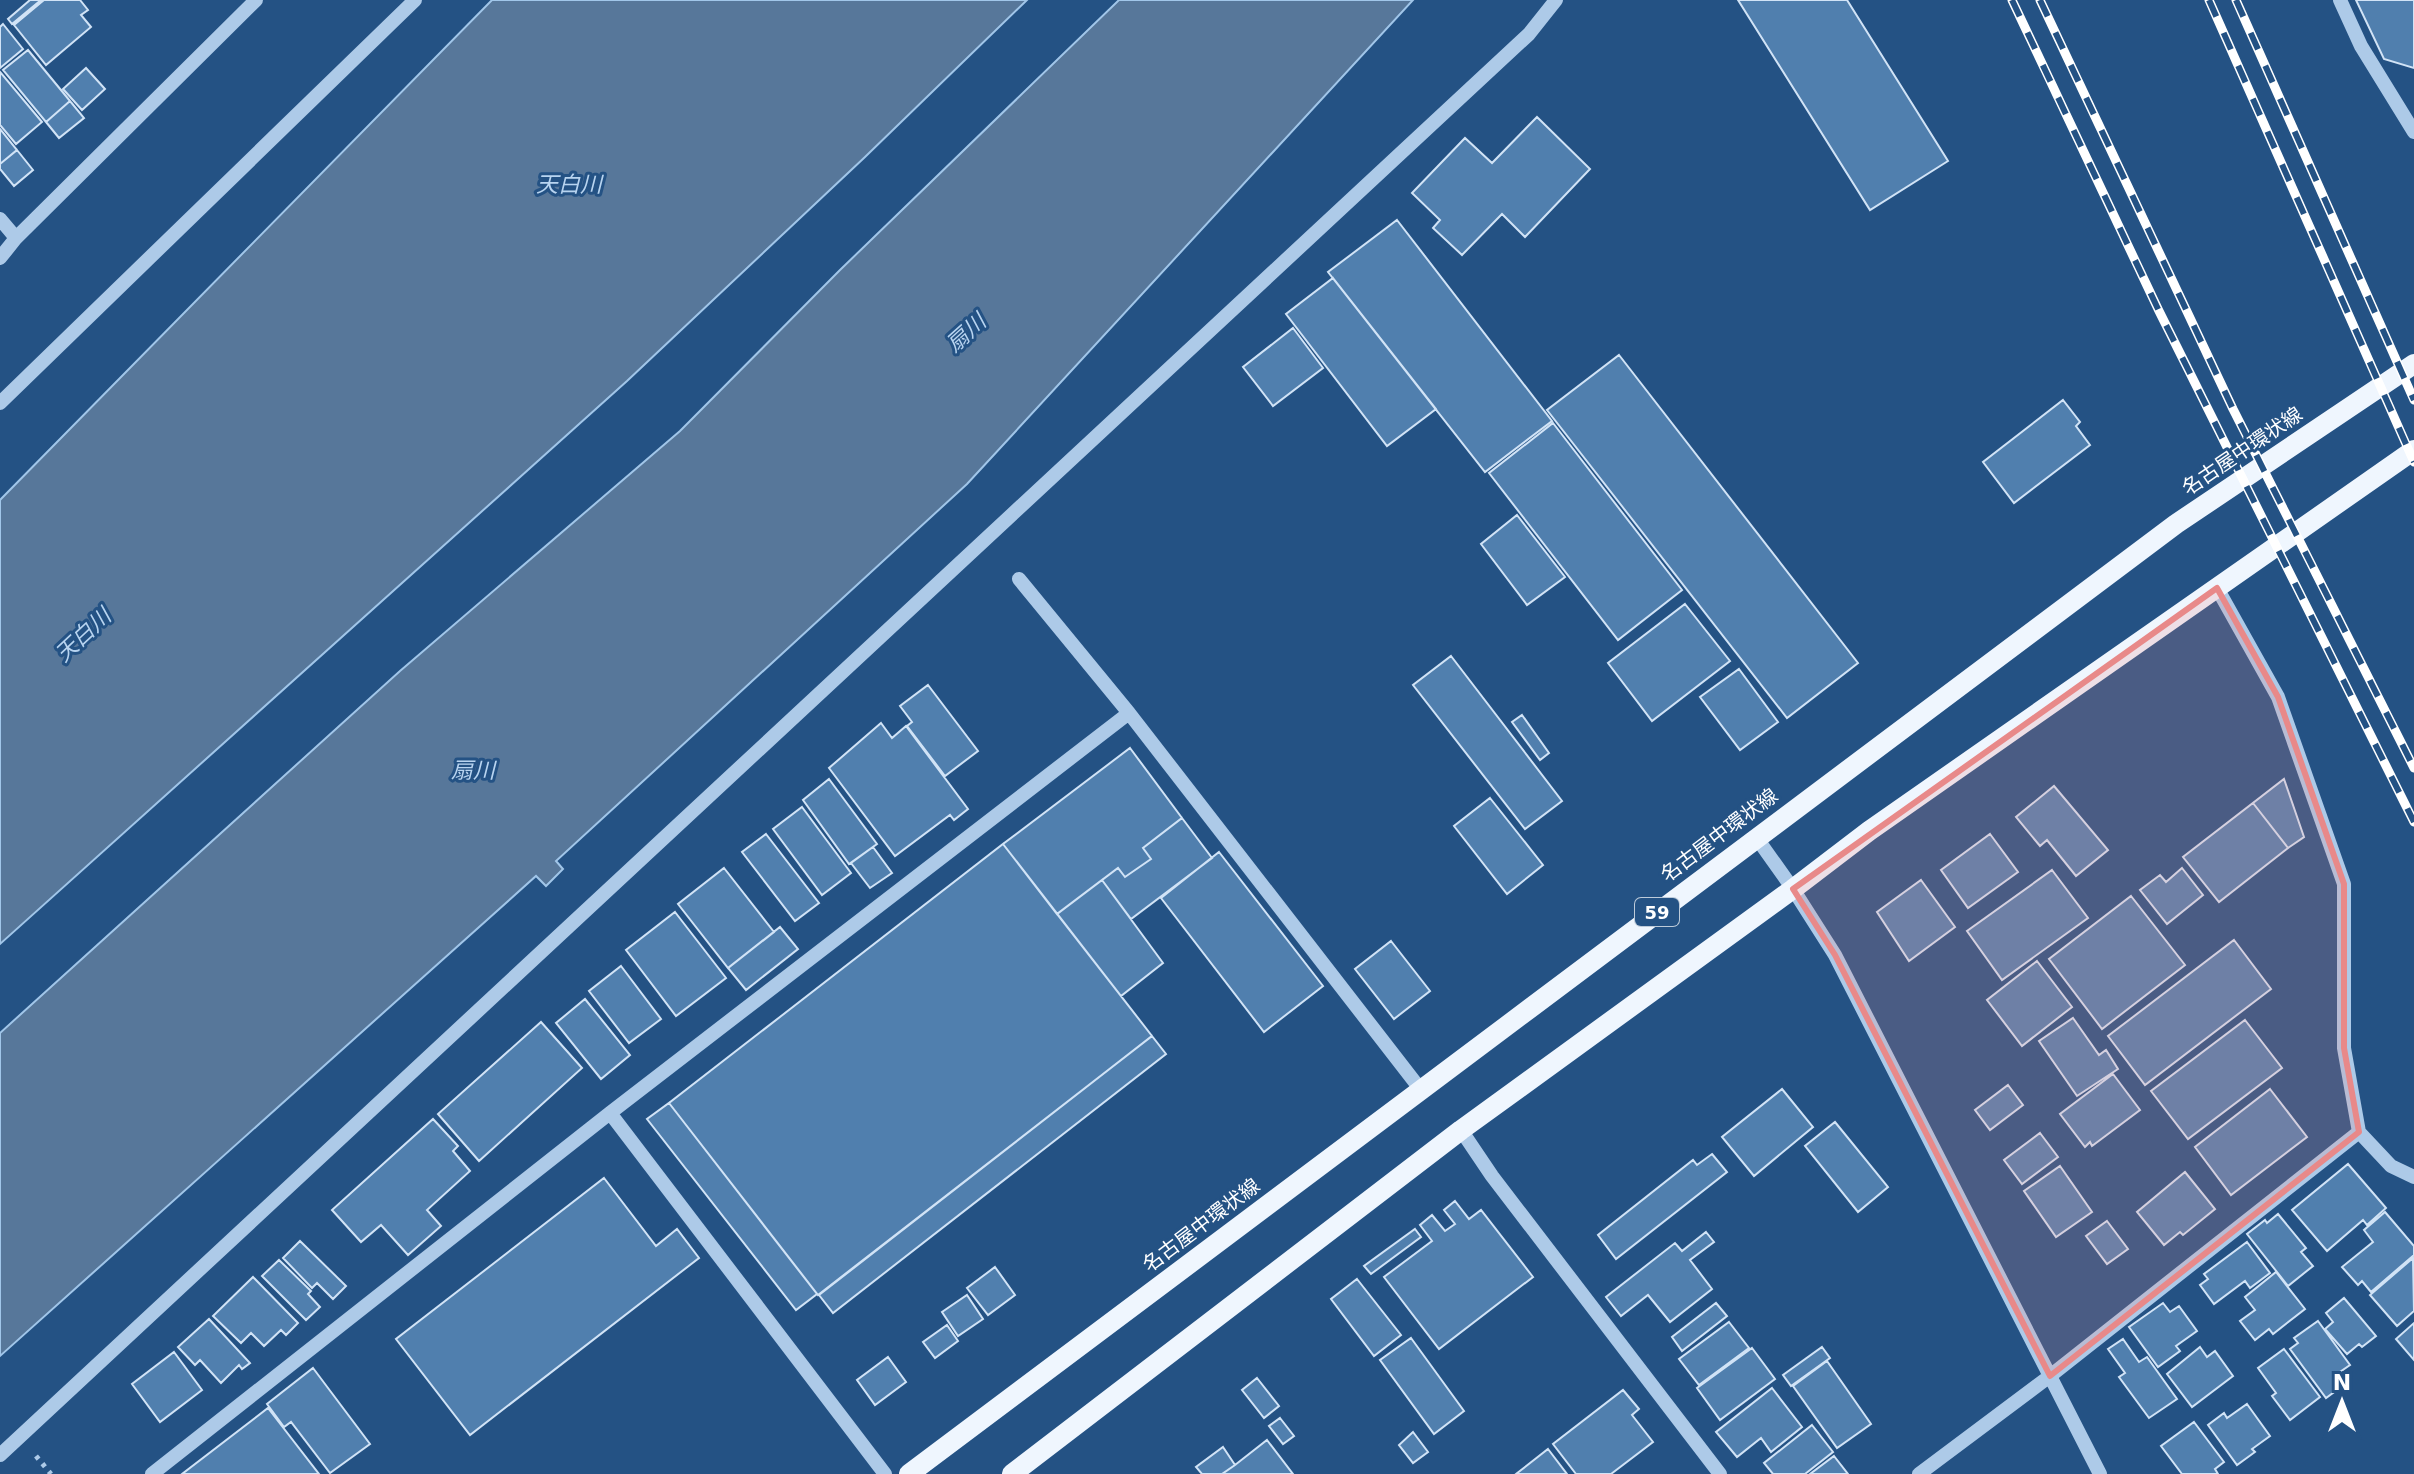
<svg xmlns="http://www.w3.org/2000/svg" width="2414" height="1474" font-family="'DejaVu Sans','Noto Sans JP',sans-serif">
<rect width="100%" height="100%" fill="#245284"/>
<path fill="#57779a" stroke="#a1c6e9" stroke-width="2" d="M 492,0 L 1027,0 L 865,157 L 627,381 L 0,944 L 0,500 Z
M 1119,0 L 1413,0 L 967,484 L 556,861 L 563,869 L 546,886 L 536,876 L 0,1356 L 0,1033 L 400,671 L 680,431 L 840,270 Z"/>
<path fill="#507fae" stroke="#d1e3f6" stroke-width="2" d="M 30,0 L 41,0 L 12,24 L 8,19 Z
M 44,0 L 80,0 L 88,10 L 81,15 L 91,27 L 46,65 L 14,25 Z
M 1738,0 L 1847,0 L 1948,161 L 1870,210 Z
M 2356,0 L 2414,0 L 2414,68 L 2384,59 Z
M 3,24 L 23,49 L 0,68 L 0,27 Z
M 28,50 L 70,101 L 46,122 L 3,70 Z
M 86,68 L 105,89 L 82,110 L 63,89 Z
M 0,72 L 42,122 L 16,144 L 0,125 Z
M 70,101 L 84,118 L 59,138 L 46,122 Z
M 1537,117 L 1590,169 L 1525,237 L 1502,214 L 1462,255 L 1433,228 L 1440,220 L 1412,193 L 1465,138 L 1492,163 Z
M 0,129 L 17,150 L 0,164 Z
M 17,150 L 33,170 L 14,186 L 0,169 L 0,164 Z
M 1397,220 L 1552,421 L 1485,472 L 1328,272 Z
M 1333,278 L 1436,409 L 1387,446 L 1286,314 Z
M 1293,328 L 1323,368 L 1273,406 L 1243,367 Z
M 1619,355 L 1858,663 L 1787,718 L 1547,410 Z
M 2063,400 L 2080,422 L 2076,426 L 2090,445 L 2014,503 L 1983,462 Z
M 1553,423 L 1682,590 L 1618,640 L 1489,473 Z
M 1517,515 L 1565,577 L 1527,605 L 1481,544 Z
M 1685,604 L 1730,661 L 1652,721 L 1608,663 Z
M 1451,656 L 1562,801 L 1525,829 L 1413,685 Z
M 1739,669 L 1778,722 L 1740,750 L 1700,697 Z
M 928,685 L 978,751 L 945,776 L 907,726 L 912,722 L 900,706 Z
M 1522,715 L 1549,753 L 1540,760 L 1512,722 Z
M 881,723 L 892,738 L 906,726 L 968,809 L 954,820 L 950,815 L 895,856 L 829,768 Z
M 1130,748 L 1182,818 L 1143,848 L 1151,859 L 1125,877 L 1118,868 L 1057,914 L 1003,844 Z
M 829,779 L 877,844 L 849,864 L 803,800 Z
M 2284,779 L 2304,837 L 2288,848 L 2253,803 Z
M 2054,786 L 2108,850 L 2076,876 L 2047,840 L 2040,846 L 2016,817 Z
M 1490,798 L 1543,865 L 1507,894 L 1454,826 Z
M 2253,803 L 2288,848 L 2219,902 L 2183,857 Z
M 802,807 L 851,873 L 822,895 L 773,829 Z
M 1182,818 L 1212,858 L 1131,919 L 1102,880 L 1118,868 L 1125,877 L 1151,859 L 1143,848 Z
M 766,834 L 819,903 L 795,921 L 742,852 Z
M 1990,834 L 2018,872 L 1968,908 L 1941,870 Z
M 1003,844 L 1152,1036 L 818,1295 L 669,1103 Z
M 873,847 L 892,873 L 870,888 L 851,863 Z
M 1219,852 L 1323,986 L 1264,1032 L 1161,898 Z
M 724,868 L 774,932 L 728,968 L 678,904 Z
M 2182,868 L 2203,895 L 2167,924 L 2140,890 L 2160,875 L 2166,882 Z
M 2052,870 L 2088,918 L 2002,980 L 1967,931 Z
M 1102,880 L 1163,963 L 1121,996 L 1057,914 Z
M 1921,880 L 1955,927 L 1909,961 L 1877,912 Z
M 2131,896 L 2185,965 L 2102,1029 L 2049,959 Z
M 675,912 L 726,978 L 676,1016 L 626,950 Z
M 780,927 L 798,949 L 746,990 L 728,968 Z
M 2234,940 L 2271,989 L 2145,1085 L 2108,1036 Z
M 1391,941 L 1430,991 L 1394,1019 L 1355,969 Z
M 2037,961 L 2072,1007 L 2022,1046 L 1987,1000 Z
M 621,966 L 661,1019 L 629,1043 L 589,991 Z
M 585,999 L 630,1055 L 601,1079 L 556,1023 Z
M 2073,1018 L 2099,1055 L 2106,1050 L 2118,1069 L 2077,1096 L 2039,1041 Z
M 2245,1020 L 2282,1068 L 2188,1139 L 2151,1091 Z
M 541,1022 L 582,1068 L 479,1161 L 438,1114 Z
M 1152,1036 L 1166,1054 L 833,1313 L 819,1295 Z
M 2113,1074 L 2140,1110 L 2092,1146 L 2090,1142 L 2085,1147 L 2060,1114 Z
M 2008,1085 L 2023,1105 L 1990,1130 L 1975,1110 Z
M 1782,1089 L 1813,1127 L 1754,1176 L 1722,1137 Z
M 2270,1089 L 2307,1137 L 2231,1195 L 2195,1147 Z
M 669,1103 L 817,1294 L 796,1310 L 647,1119 Z
M 433,1119 L 458,1146 L 453,1151 L 470,1171 L 427,1210 L 441,1226 L 408,1255 L 381,1225 L 361,1242 L 332,1210 Z
M 1835,1122 L 1888,1187 L 1858,1212 L 1805,1146 Z
M 2040,1133 L 2058,1157 L 2022,1184 L 2004,1160 Z
M 1712,1154 L 1727,1172 L 1616,1259 L 1598,1235 L 1693,1160 L 1697,1165 Z
M 2348,1164 L 2386,1208 L 2367,1225 L 2363,1220 L 2327,1251 L 2292,1210 Z
M 2060,1166 L 2092,1212 L 2056,1237 L 2024,1191 Z
M 2185,1172 L 2215,1209 L 2183,1235 L 2180,1232 L 2164,1245 L 2137,1212 Z
M 604,1178 L 656,1246 L 677,1229 L 699,1258 L 470,1435 L 396,1339 Z
M 1455,1201 L 1469,1219 L 1481,1210 L 1533,1277 L 1439,1349 L 1384,1277 L 1432,1241 L 1420,1225 L 1432,1215 L 1445,1231 L 1455,1224 L 1444,1210 Z
M 2385,1212 L 2414,1246 L 2414,1255 L 2371,1292 L 2362,1281 L 2358,1285 L 2342,1267 L 2373,1242 L 2364,1230 Z
M 2278,1214 L 2306,1248 L 2301,1252 L 2313,1266 L 2288,1286 L 2247,1234 L 2265,1220 L 2267,1223 Z
M 2107,1221 L 2128,1249 L 2107,1264 L 2086,1236 Z
M 1415,1229 L 1421,1237 L 1371,1274 L 1364,1266 Z
M 1706,1232 L 1714,1242 L 1690,1260 L 1712,1289 L 1670,1322 L 1648,1295 L 1621,1316 L 1606,1297 L 1675,1243 L 1682,1251 Z
M 300,1241 L 346,1286 L 333,1299 L 317,1283 L 312,1288 L 283,1258 Z
M 2247,1242 L 2270,1273 L 2250,1288 L 2245,1281 L 2214,1304 L 2200,1285 L 2208,1279 L 2204,1274 Z
M 2413,1258 L 2414,1311 L 2397,1326 L 2370,1295 Z
M 279,1260 L 311,1291 L 308,1294 L 320,1307 L 306,1320 L 262,1276 Z
M 995,1267 L 1015,1295 L 988,1315 L 967,1288 Z
M 2276,1272 L 2305,1309 L 2273,1334 L 2269,1329 L 2255,1340 L 2240,1321 L 2255,1310 L 2245,1297 Z
M 253,1277 L 298,1323 L 286,1335 L 281,1330 L 264,1346 L 251,1333 L 241,1343 L 213,1316 Z
M 1357,1279 L 1401,1335 L 1374,1356 L 1331,1299 Z
M 967,1295 L 983,1319 L 958,1336 L 942,1312 Z
M 2344,1298 L 2376,1336 L 2362,1347 L 2359,1344 L 2347,1354 L 2325,1329 L 2333,1322 L 2326,1313 Z
M 1716,1303 L 1727,1316 L 1682,1351 L 1672,1337 Z
M 2163,1303 L 2170,1312 L 2179,1306 L 2197,1331 L 2176,1346 L 2180,1351 L 2158,1367 L 2129,1327 Z
M 209,1319 L 250,1363 L 242,1369 L 239,1365 L 221,1383 L 200,1360 L 195,1365 L 178,1347 Z
M 2318,1321 L 2350,1365 L 2337,1374 L 2345,1384 L 2326,1398 L 2290,1349 L 2298,1343 L 2294,1338 Z
M 1729,1322 L 1749,1348 L 1699,1385 L 1679,1359 Z
M 2414,1323 L 2414,1360 L 2396,1339 Z
M 947,1325 L 958,1341 L 935,1358 L 923,1342 Z
M 1411,1338 L 1464,1411 L 1434,1434 L 1380,1360 Z
M 2123,1339 L 2139,1362 L 2147,1357 L 2177,1399 L 2149,1418 L 2119,1377 L 2125,1373 L 2108,1349 Z
M 1822,1347 L 1830,1358 L 1791,1386 L 1783,1375 Z
M 2200,1347 L 2207,1357 L 2215,1351 L 2233,1376 L 2192,1407 L 2167,1374 Z
M 1752,1348 L 1775,1379 L 1720,1420 L 1697,1388 Z
M 2284,1349 L 2320,1397 L 2290,1420 L 2272,1396 L 2276,1393 L 2258,1368 Z
M 174,1352 L 202,1390 L 160,1422 L 132,1384 Z
M 888,1357 L 906,1382 L 875,1405 L 857,1380 Z
M 1827,1361 L 1871,1424 L 1837,1448 L 1793,1386 Z
M 313,1368 L 370,1444 L 330,1473 L 291,1422 L 284,1427 L 267,1404 Z
M 1257,1378 L 1279,1406 L 1264,1418 L 1242,1390 Z
M 1772,1388 L 1802,1427 L 1771,1452 L 1761,1438 L 1737,1457 L 1716,1432 Z
M 1623,1390 L 1639,1409 L 1632,1415 L 1653,1442 L 1611,1474 L 1576,1474 L 1553,1444 Z
M 2247,1404 L 2270,1436 L 2252,1449 L 2255,1452 L 2237,1465 L 2208,1425 L 2224,1413 L 2227,1418 Z
M 268,1408 L 319,1474 L 182,1474 Z
M 1280,1418 L 1294,1436 L 1283,1444 L 1269,1426 Z
M 2194,1422 L 2224,1462 L 2215,1469 L 2218,1474 L 2182,1474 L 2161,1446 Z
M 1812,1425 L 1833,1452 L 1805,1474 L 1773,1474 L 1764,1463 Z
M 1413,1432 L 1428,1452 L 1413,1463 L 1399,1445 Z
M 1267,1440 L 1293,1474 L 1222,1474 L 1235,1465 Z
M 1223,1447 L 1235,1465 L 1222,1474 L 1202,1474 L 1196,1467 Z
M 1548,1449 L 1567,1474 L 1516,1474 Z
M 1834,1456 L 1848,1474 L 1810,1474 Z"/>
<g fill="none" stroke-linecap="round" stroke-linejoin="round">
<path stroke="#adcae8" stroke-width="5" stroke-dasharray="4 6" stroke-linecap="butt" d="M 36,1456 L 51,1474"/>
<path stroke="#adcae8" stroke-width="14" d="M 2340,0 L 2361,46 L 2414,132
M 0,219 L 16,238
M 0,258 L 16,238 L 256,0
M 0,403 L 415,0
M 1019,579 L 1129,713 L 1421,1090
M 1756,837 L 1793,889 L 1835,955 L 2100,1474
M 610,1113 L 885,1474
M 1461,1130 L 1492,1176 L 1720,1474
M 2359,1132 L 2391,1166 L 2414,1177
M 0,1455 L 1529,34 L 1556,0
M 152,1474 L 610,1113 L 1129,713
M 1919,1474 L 2050,1376 L 2359,1132 L 2344,1048 L 2344,884 L 2278,697 L 2217,588"/>
<path stroke="#eff6fe" stroke-width="20" d="M 909,1474 L 2176,524 L 2414,364
M 1012,1474 L 1461,1130 L 1793,889 L 1869,831 L 2414,450"/>
<defs>
<path id="rail" d="M 2012,0 L 2159,311 L 2414,822
M 2040,0 L 2233,409 L 2414,768
M 2209,0 L 2414,462
M 2236,0 L 2414,400"/>
</defs>
<use href="#rail" stroke="#fff" stroke-width="9"/>
<use href="#rail" stroke="#245284" stroke-width="6" stroke-dasharray="18" stroke-linecap="butt"/>
</g>
<path fill="#e88989" fill-opacity="0.2" stroke="#e88989" stroke-width="6" stroke-linejoin="round" d="M 2217,588 L 2278,697 L 2344,884 L 2344,1048 L 2359,1132 L 2050,1376 L 1835,955 L 1793,889 Z"/>
<g text-anchor="middle" dominant-baseline="central" stroke-width="6" stroke-linejoin="round" paint-order="stroke">
<rect fill="#245284" stroke="#bdcbda" stroke-width="2" x="1635" y="898" width="44" height="28" rx="6"/>
<g font-size="18" font-weight="bold" fill="#fff">
<text x="1657" y="912">59</text>
</g>
<g font-size="20" fill="#fff" stroke="#245284">
<text transform="translate(2242 451) rotate(-34)">名古屋中環状線</text>
<text transform="translate(1719 835) rotate(-37)">名古屋中環状線</text>
<text transform="translate(1201 1225) rotate(-37)">名古屋中環状線</text>
</g>
<g font-size="22" font-style="italic" fill="#b8d4f0" stroke="#245284">
<text x="569" y="184">天白川</text>
<text transform="translate(966 333) rotate(-42)">扇川</text>
<text transform="translate(83 635) rotate(-43)">天白川</text>
<text x="473" y="770">扇川</text>
</g>
</g>
<g transform="translate(2342 1402)" stroke="#245284" stroke-width="6" paint-order="stroke">
<path d="M0-6L14 30L0 20L-14 30Z" fill="#ffffff"/>
<text y="-12" font-size="22" font-weight="bold" text-anchor="middle" fill="#ffffff">N</text>
</g>
</svg>
